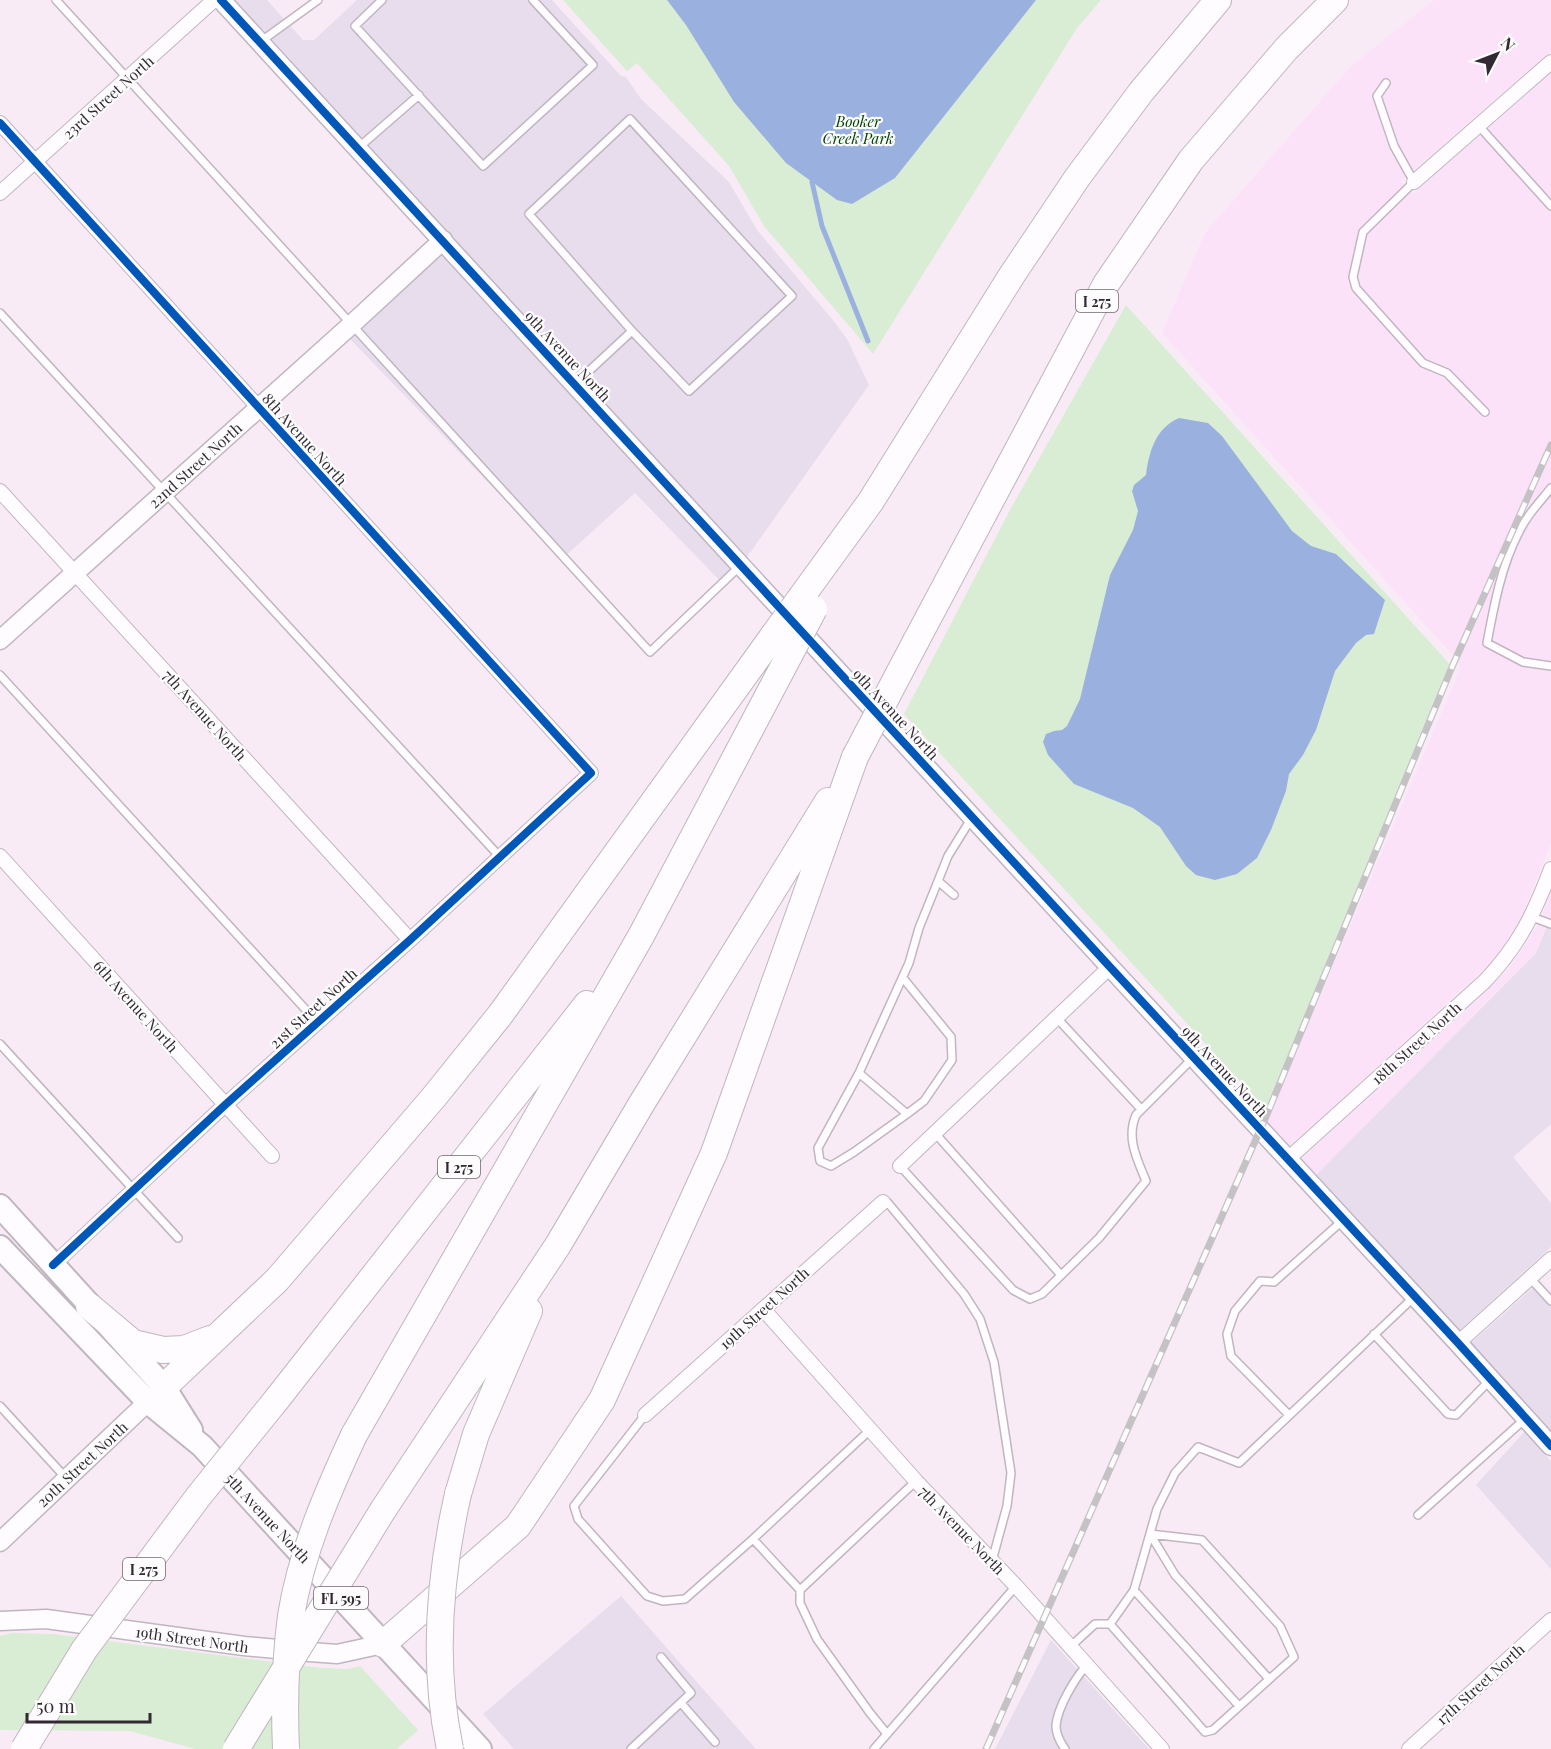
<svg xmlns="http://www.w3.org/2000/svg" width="1551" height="1749" font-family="'Playfair Display',serif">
<rect width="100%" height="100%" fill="#f8ebf6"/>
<path fill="#e8dded" d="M 234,0 L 267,0 L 303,40 L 314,40 L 357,0 L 552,0 L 621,76 L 626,77 L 641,99 L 729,182 L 757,230 L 832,319 L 847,339 L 869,385 L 747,557 Z
M 441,252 L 735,573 L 726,587 L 635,493 L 562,559 L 349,338 Z
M 1551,916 L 1551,1124 L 1513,1157 L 1551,1203 L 1551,1247 L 1460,1330 L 1316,1175 L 1536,953 Z
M 1539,1282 L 1551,1296 L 1551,1432 L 1471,1343 Z
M 1525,1431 L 1551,1461 L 1551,1569 L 1476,1485 Z
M 621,1596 L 756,1749 L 514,1749 L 483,1714 Z
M 1051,1640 L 1149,1749 L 995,1749 Z"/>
<path fill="#fbe2f8" d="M 1434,0 L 1551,0 L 1551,51 L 1401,181 L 1413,194 L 1551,73 L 1551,843 L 1523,914 L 1498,956 L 1290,1146 L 1261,1116 L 1270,1113 L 1460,670 L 1459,662 L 1162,333 L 1205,233 L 1351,66 Z
M 1551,892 L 1551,916 L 1536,952 L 1316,1175 L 1301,1159 L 1491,987 L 1510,967 L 1536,928 Z"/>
<path fill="#d8edd4" d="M 563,0 L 1101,0 L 1077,28 L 873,354 L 764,226 L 729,166 L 637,63 L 627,71 Z
M 1126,305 L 1452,667 L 1268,1112 L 904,714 L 1011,508 Z
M 12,1633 L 53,1634 L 322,1668 L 348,1669 L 360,1666 L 418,1730 L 397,1749 L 195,1749 L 130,1731 L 0,1730 L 0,1636 Z"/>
<path fill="#9ab1e0" d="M 667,0 L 1036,0 L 895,178 L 852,204 L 837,200 L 786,163 L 734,102 L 686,25 Z
M 1179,418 L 1208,423 L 1222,436 L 1292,531 L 1311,546 L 1336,554 L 1385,600 L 1374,634 L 1366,635 L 1356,643 L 1335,671 L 1316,730 L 1303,755 L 1289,774 L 1286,791 L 1271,830 L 1257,858 L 1237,874 L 1215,880 L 1196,875 L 1186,866 L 1160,827 L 1133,808 L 1074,784 L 1048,755 L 1043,742 L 1046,734 L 1054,731 L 1062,730 L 1067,726 L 1080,699 L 1110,575 L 1133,530 L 1138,511 L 1132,491 L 1134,485 L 1146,475 C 1149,451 1156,428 1179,418 Z"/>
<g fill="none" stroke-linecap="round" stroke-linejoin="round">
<path stroke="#9ab1e0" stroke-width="5" d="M 812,182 L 822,226 L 868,341"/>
<defs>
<path id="service" d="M 56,0 L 650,652 L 739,567
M 382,0 L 355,26 L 483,166 L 593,65 L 533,0
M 260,42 L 318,0
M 1386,83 L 1377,96 L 1394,146 L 1414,182 L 1363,232 L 1353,277 L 1356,288 L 1423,363 L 1447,373 L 1485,412
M 1478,125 L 1551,206
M 358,148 L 419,95
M 0,313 L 500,857
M 575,384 L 632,331 L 689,391 L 792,296 L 630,119 L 529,214 L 632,331
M 1551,488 C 1539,503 1526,516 1518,534 C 1501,567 1494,606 1487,643 L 1523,662 L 1551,666
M 0,675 L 317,1022
M 954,895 L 938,881 L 948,856 L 971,819
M 1532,917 L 1551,924
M 903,978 L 951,1037 L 952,1060 L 924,1101 L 907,1114 L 859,1073 L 909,963 L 919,928 L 938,881
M 1056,1017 L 1141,1109
M 0,1044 L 178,1238
M 859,1073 L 818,1148 L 820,1161 L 831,1166 L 854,1152 L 907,1114
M 934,1132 L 1061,1275
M 900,1166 L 1013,1290 L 1030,1299 L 1042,1294 L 1099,1238 L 1146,1181 C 1137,1159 1126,1138 1136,1115 L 1192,1059
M 883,1202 L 888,1203 L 964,1294 L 980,1319 L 994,1362 L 1011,1473 L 1007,1506 L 992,1561
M 1530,1278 L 1551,1301
M 1374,1334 L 1448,1414 L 1456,1415 L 1490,1380
M 0,1406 L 65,1477
M 645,1415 L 574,1506 L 578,1519 L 647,1596 L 663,1601 L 685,1599 L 753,1539 L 800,1590 L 800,1603 L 817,1639 L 870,1713 L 887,1734
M 1289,1415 L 1231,1356 L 1227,1334 L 1235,1311 L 1260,1281 L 1274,1282 L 1342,1221
M 1418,1515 L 1526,1418
M 1150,1534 L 1175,1575 L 1269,1679
M 753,1539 L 870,1430
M 800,1590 L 916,1481
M 1134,1590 L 1239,1706
M 1110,1624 L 1134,1590 L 1157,1509 L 1175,1473 L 1198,1447 L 1239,1463 L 1413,1298
M 1070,1647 L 1095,1624 L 1110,1624 L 1205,1732 L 1213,1730 L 1294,1657 L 1280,1626 L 1202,1540 L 1150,1534
M 681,1703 L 715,1742
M 631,1749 L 691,1693 L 661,1657
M 874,1749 L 1016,1586
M 1065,1749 C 1060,1742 1056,1735 1056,1726 C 1057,1708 1075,1678 1087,1665"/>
<path id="minor" d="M 0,123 L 591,773 L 410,940 L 225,1105 L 53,1265
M 1414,182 L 1551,62
M 0,193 L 214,0
M 0,491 L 410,940
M 0,856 L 272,1156
M 1288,1159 L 1485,981 C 1519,945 1534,914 1551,869
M 900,1166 L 1110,967
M 763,1309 L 916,1481 L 1016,1586 L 1162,1749
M 1458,1343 L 1551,1259
M 645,1415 L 883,1202
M 1409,1749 L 1551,1620"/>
<path id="tertiary" d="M 221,0 L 1110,967 L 1458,1343 L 1551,1446
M 0,640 L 351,325 L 443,240
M 0,1542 L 156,1394
M 0,1621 L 46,1619 L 244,1646 L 310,1652 L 337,1654 L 383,1644"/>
<path id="primary" d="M 0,1206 L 164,1387 L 191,1430
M 0,1247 L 148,1402 L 202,1446 L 480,1749"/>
<path id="motorway" d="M 802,596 L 871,501 L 1012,275 L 1077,178 L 1141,92 L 1218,0
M 916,641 L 1106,284 L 1191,160 L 1287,48 L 1335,0
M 89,1306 L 133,1343 L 163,1350 L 184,1349 L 210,1339
M 164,1387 L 277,1280 L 434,1097 L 500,1015 L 773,636
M 277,1399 L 587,1004
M 354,1435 L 641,936 L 790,654
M 458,1494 L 476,1434 L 529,1311
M 383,1510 L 558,1245 L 642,1103 L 828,801
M 383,1644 L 518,1526 L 602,1400 L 714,1153 L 855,757"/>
</defs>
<use href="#service" stroke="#c0b6bf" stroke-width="10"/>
<use href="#minor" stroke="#c0b6bf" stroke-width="16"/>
<use href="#tertiary" stroke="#c0b6bf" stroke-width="21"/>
<use href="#primary" stroke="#c0b6bf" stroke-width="26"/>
<use href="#motorway" stroke="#c0b6bf" stroke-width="28"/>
<use href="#service" stroke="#fefcfe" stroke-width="7"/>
<use href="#minor" stroke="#fefcfe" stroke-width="14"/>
<use href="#tertiary" stroke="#fefcfe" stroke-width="18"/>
<use href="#primary" stroke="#fefcfe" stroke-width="22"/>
<use href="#motorway" stroke="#fefcfe" stroke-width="26"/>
<defs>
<path id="rail" d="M 986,1749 L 1268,1112 L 1452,667 L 1551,445"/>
</defs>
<use href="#rail" stroke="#c5c2c5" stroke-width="7"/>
<use href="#rail" stroke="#fcfcfc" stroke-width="4.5" stroke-dasharray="14" stroke-linecap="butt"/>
<defs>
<path id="motorway-bridge" d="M 773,636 L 802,596
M 790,654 L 814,609
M 855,757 L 916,641
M 24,1749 L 84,1650 L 198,1497 L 277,1399
M 236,1749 L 383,1510
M 286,1749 C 284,1704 285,1661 291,1616 C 301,1553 327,1493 354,1435
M 450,1749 C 432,1664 439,1578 458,1494"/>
</defs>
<use href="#motorway-bridge" stroke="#c0b6bf" stroke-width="28" stroke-linecap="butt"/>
<use href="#motorway-bridge" stroke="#fefcfe" stroke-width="26"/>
<defs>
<path id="cycleway" d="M 221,0 L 1110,967 L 1458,1343 L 1551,1446
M 0,123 L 591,773 L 410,940 L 225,1105 L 53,1265"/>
</defs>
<use href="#cycleway" stroke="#fcfcfc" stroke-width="11"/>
<use href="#cycleway" stroke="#0057b8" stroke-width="8"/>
</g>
<g text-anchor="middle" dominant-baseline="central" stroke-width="4.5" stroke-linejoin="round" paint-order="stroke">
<g fill="#fcfcfc" stroke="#6f686f" stroke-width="1.5">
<rect x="1076" y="290" width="42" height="22" rx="4.5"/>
<rect x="438" y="1156" width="42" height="22" rx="4.5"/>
<rect x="123" y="1558" width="42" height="22" rx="4.5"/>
<rect x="314" y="1587" width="54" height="22" rx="4.5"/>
</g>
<g font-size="14" font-weight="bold" fill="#332932">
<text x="1097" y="301">I 275</text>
<text x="459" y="1167">I 275</text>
<text x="144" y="1569">I 275</text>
<text x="341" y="1598">FL 595</text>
</g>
<g font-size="15" fill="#332932" stroke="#fcfcfc">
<text transform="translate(108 97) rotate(-42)">23rd Street North</text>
<text transform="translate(568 356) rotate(47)">9th Avenue North</text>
<text transform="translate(305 439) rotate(48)">8th Avenue North</text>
<text transform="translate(195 465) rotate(-42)">22nd Street North</text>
<text transform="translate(896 714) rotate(47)">9th Avenue North</text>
<text transform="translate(205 715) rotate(48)">7th Avenue North</text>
<text transform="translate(136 1006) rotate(48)">6th Avenue North</text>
<text transform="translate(313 1008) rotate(-42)">21st Street North</text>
<text transform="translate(1416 1043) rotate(-42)">18th Street North</text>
<text transform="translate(1225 1071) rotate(47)">9th Avenue North</text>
<text transform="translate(764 1308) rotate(-42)">19th Street North</text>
<text transform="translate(82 1464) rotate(-43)">20th Street North</text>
<text transform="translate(268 1518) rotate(47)">5th Avenue North</text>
<text transform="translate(962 1530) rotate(46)">7th Avenue North</text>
<text transform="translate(192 1639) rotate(8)">19th Street North</text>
<text transform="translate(1480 1684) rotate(-42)">17th Street North</text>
</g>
<g font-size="15" font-style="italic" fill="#044102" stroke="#fcfcfc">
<text x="858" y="121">Booker<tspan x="858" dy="17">Creek Park</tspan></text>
</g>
</g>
<g transform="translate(1497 54) rotate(48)" stroke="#fcfcfc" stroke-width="4.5" paint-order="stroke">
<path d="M0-4.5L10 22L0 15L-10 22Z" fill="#332932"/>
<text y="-9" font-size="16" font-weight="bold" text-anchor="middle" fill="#332932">N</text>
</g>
<path d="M27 1713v9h123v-9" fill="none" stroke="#332932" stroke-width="3"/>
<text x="36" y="1713" font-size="18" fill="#332932" stroke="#fcfcfc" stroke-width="4.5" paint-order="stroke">50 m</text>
</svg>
